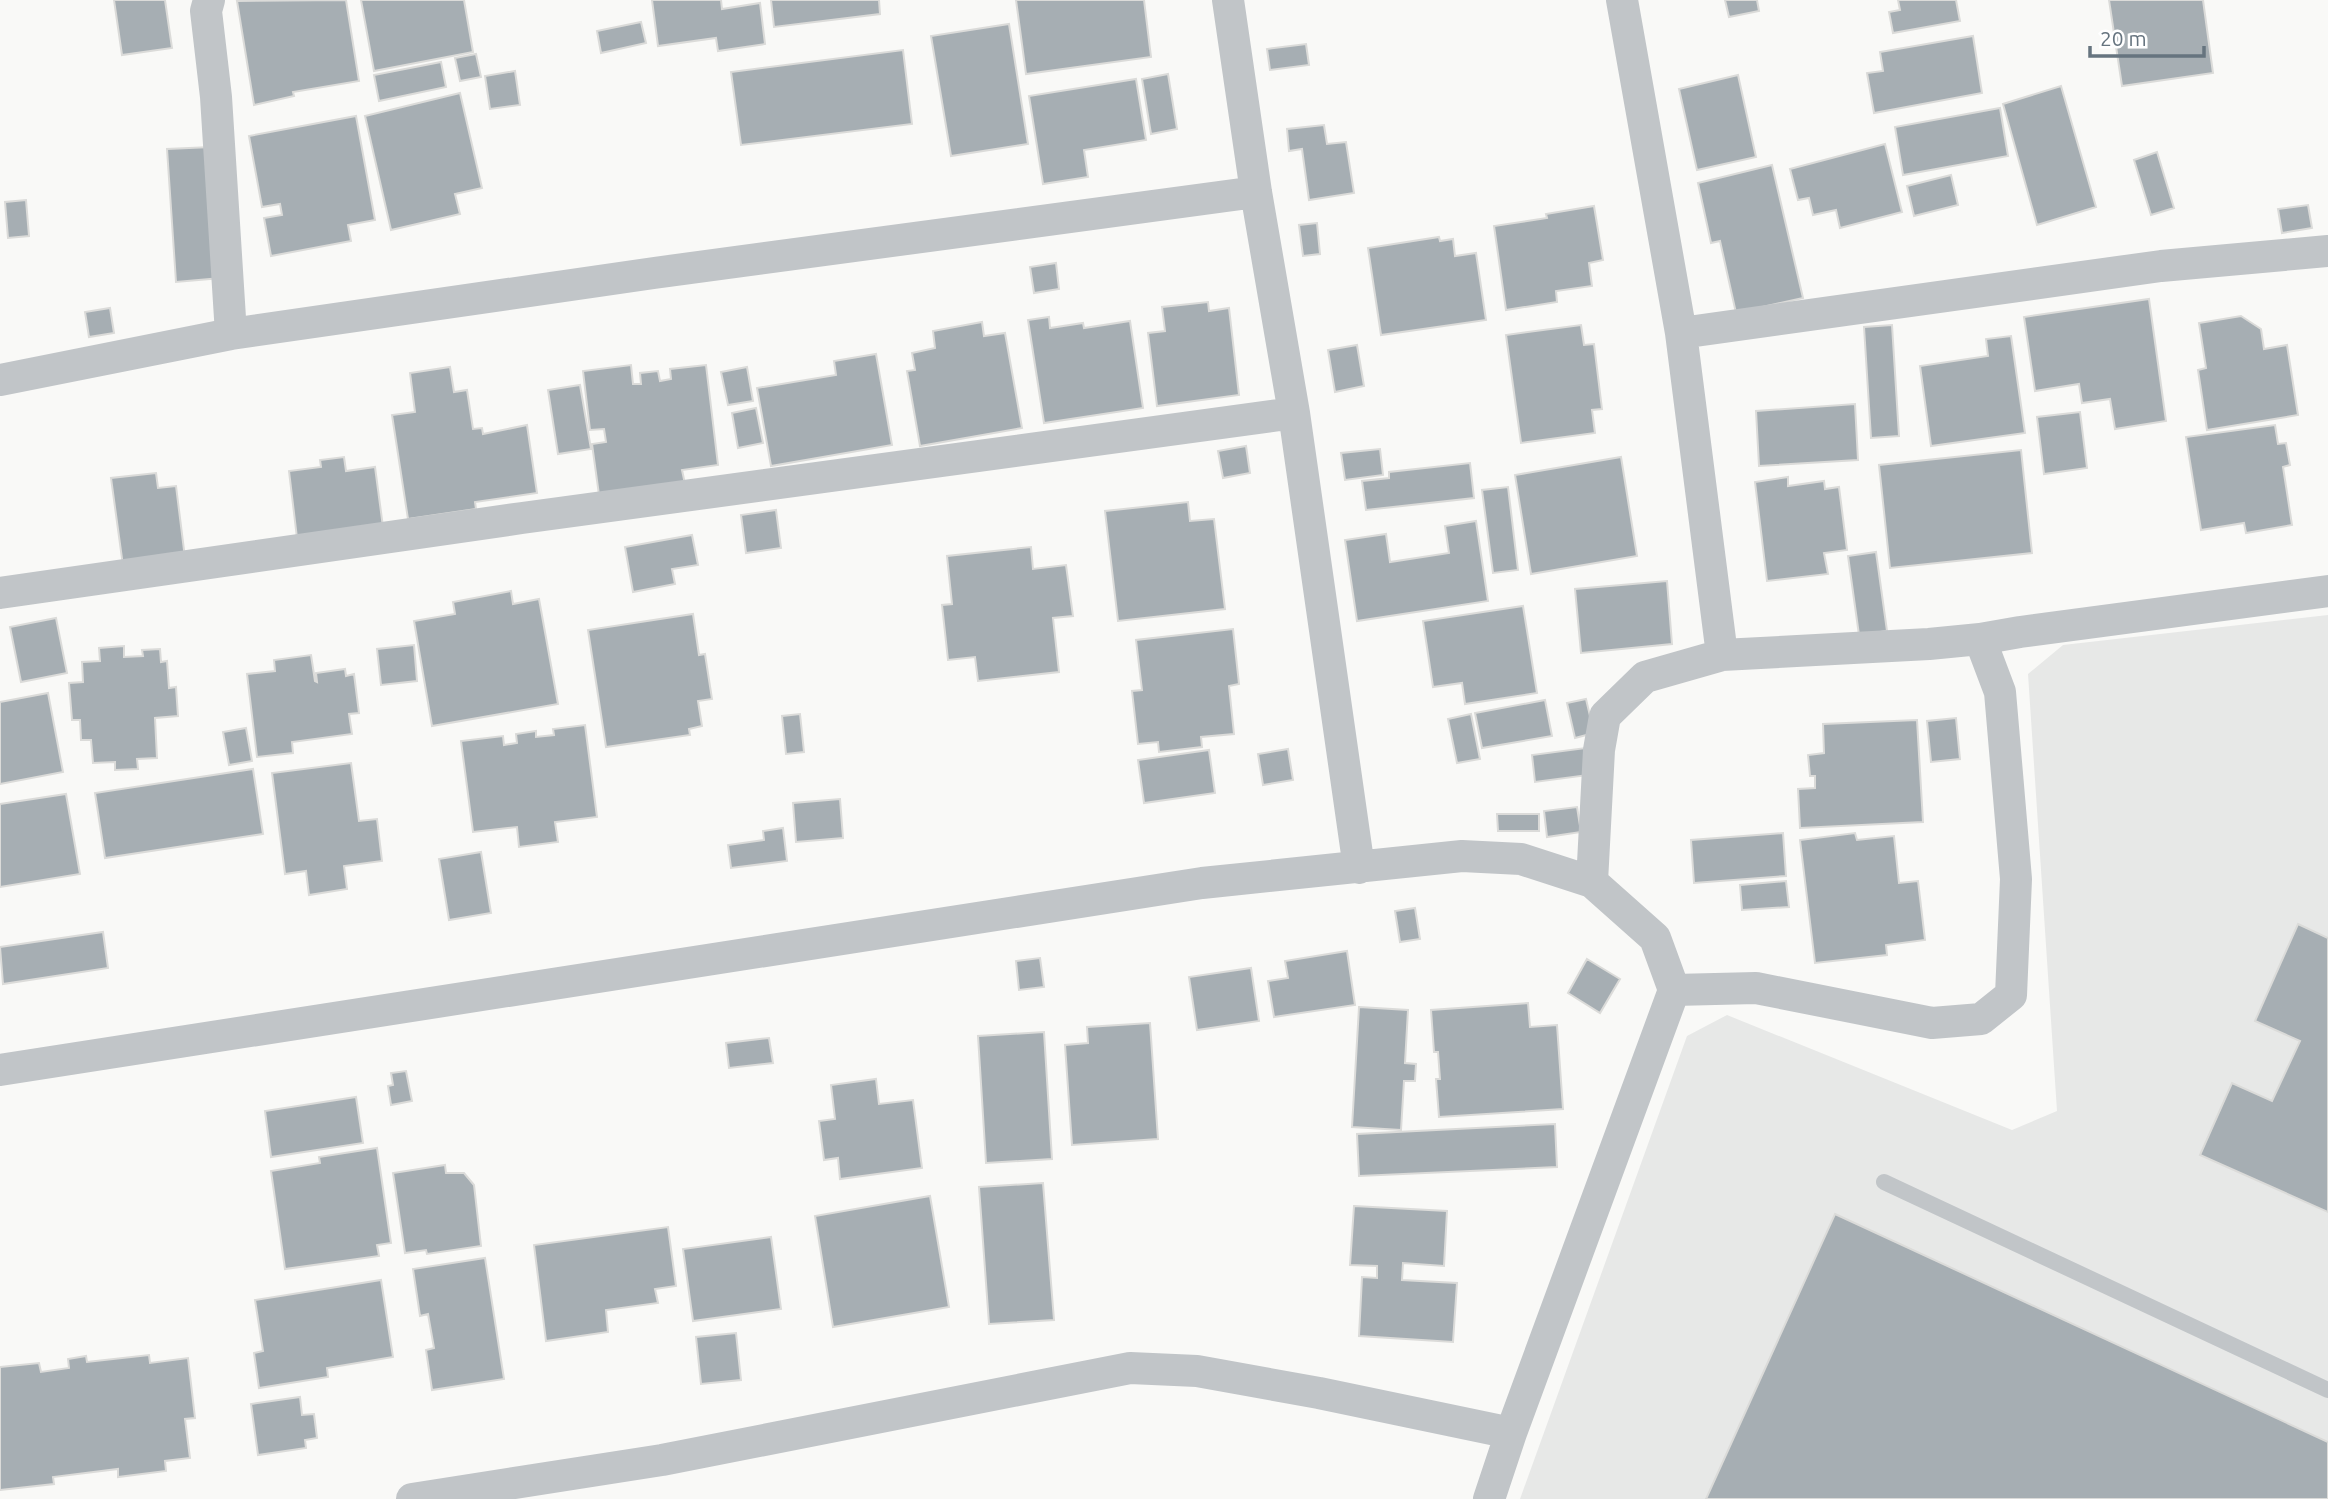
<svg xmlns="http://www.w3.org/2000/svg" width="2328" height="1499" font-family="Ubuntu,sans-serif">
<rect width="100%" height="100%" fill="#f9f9f7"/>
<path fill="#e7e8e7" d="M 2328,615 L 2328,1499 L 1520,1499 L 1687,1036 L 1727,1015 L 2012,1130 L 2057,1111 L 2028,674 L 2063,645 Z"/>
<path fill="#a6aeb3" stroke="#dbdbd9" stroke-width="2" d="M 114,0 L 165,0 L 172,48 L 122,55 Z
M 346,0 L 359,81 L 293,92 L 294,96 L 254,105 L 237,1 Z
M 361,0 L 464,0 L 473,52 L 374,71 Z
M 652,0 L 721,0 L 722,9 L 760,3 L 765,44 L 718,51 L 716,38 L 658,46 Z
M 771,0 L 879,0 L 880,14 L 774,27 Z
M 1016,0 L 1144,0 L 1151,57 L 1026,74 Z
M 1725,0 L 1757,0 L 1759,11 L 1729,17 Z
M 1898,0 L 1956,0 L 1960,21 L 1893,33 L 1889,12 L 1900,10 Z
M 2109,0 L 2203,0 L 2213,73 L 2122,86 Z
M 641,22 L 646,43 L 601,53 L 597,31 Z
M 1009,24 L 1028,144 L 951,156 L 931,36 Z
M 1973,36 L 1982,93 L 1874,113 L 1867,73 L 1883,71 L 1880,52 Z
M 1306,44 L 1309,65 L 1270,70 L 1267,49 Z
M 903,50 L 912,124 L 741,145 L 731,72 Z
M 476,54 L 481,77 L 460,81 L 455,58 Z
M 441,62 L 446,87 L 379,101 L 374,75 Z
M 515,71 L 520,105 L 490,109 L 485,76 Z
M 1168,74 L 1177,129 L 1151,134 L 1142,79 Z
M 1738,75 L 1756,157 L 1697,170 L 1679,89 Z
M 1136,79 L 1146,140 L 1084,150 L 1088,177 L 1043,184 L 1029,96 Z
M 2061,86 L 2096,207 L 2037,225 L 2003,104 Z
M 460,93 L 482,188 L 455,194 L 460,214 L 391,230 L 365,116 Z
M 2000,108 L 2008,156 L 1903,175 L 1895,127 Z
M 356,116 L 375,220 L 348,225 L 351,241 L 271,256 L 264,218 L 282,215 L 280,204 L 262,207 L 249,136 Z
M 1324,125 L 1327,144 L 1346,142 L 1354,193 L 1309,200 L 1302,149 L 1289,151 L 1287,129 Z
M 1885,144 L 1902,212 L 1840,228 L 1836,210 L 1813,215 L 1809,198 L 1798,200 L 1790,169 Z
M 211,147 L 221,278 L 176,282 L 167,149 Z
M 2157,152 L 2174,208 L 2151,215 L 2134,160 Z
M 1772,165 L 1803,298 L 1736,313 L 1720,241 L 1711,243 L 1698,183 Z
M 1951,175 L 1958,205 L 1914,216 L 1907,186 Z
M 26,200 L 29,236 L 8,238 L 5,202 Z
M 2308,205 L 2312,228 L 2282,233 L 2278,209 Z
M 1594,206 L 1603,260 L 1589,263 L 1592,286 L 1556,291 L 1557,302 L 1506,310 L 1494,226 L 1547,218 L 1546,214 Z
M 1317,223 L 1320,254 L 1303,256 L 1299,225 Z
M 1439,237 L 1440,241 L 1453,239 L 1455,256 L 1476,253 L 1486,320 L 1381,335 L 1368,248 Z
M 1056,263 L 1059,289 L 1034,293 L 1030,267 Z
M 2149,299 L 2166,421 L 2115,429 L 2110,399 L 2082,403 L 2079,384 L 2035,391 L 2024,317 Z
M 1208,302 L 1209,311 L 1229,308 L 1239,395 L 1157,406 L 1148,333 L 1165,331 L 1162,307 Z
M 110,308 L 114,333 L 89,337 L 85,312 Z
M 2241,316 L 2261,329 L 2264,349 L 2287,345 L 2298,415 L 2207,430 L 2198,370 L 2206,368 L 2199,323 Z
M 1049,317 L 1050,328 L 1083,323 L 1084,328 L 1130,321 L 1143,408 L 1044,423 L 1028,320 Z
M 982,322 L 984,336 L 1005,333 L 1022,428 L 920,446 L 907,371 L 915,370 L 912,353 L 935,348 L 933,331 Z
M 1581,325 L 1584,345 L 1594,344 L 1602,409 L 1592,410 L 1595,433 L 1521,443 L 1506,335 Z
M 1892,325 L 1899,436 L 1871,438 L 1864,327 Z
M 2011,336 L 2025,433 L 1931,446 L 1920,366 L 1988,356 L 1986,339 Z
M 1357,345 L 1364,386 L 1335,392 L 1328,350 Z
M 876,354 L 892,445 L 771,466 L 757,388 L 836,375 L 834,361 Z
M 631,365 L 633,384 L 641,384 L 640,373 L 658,371 L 660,381 L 671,379 L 670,369 L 706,365 L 718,465 L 682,470 L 685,484 L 599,495 L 592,444 L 606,442 L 604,429 L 590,430 L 583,371 Z
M 450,367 L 454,392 L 467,390 L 473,429 L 482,428 L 483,434 L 527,425 L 537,493 L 475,502 L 476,509 L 408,519 L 392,415 L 415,412 L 410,373 Z
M 747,367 L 753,401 L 728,405 L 721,372 Z
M 580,385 L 591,449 L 558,454 L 548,390 Z
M 1855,404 L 1858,460 L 1759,466 L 1756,411 Z
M 756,408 L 763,443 L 738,448 L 732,413 Z
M 2080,412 L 2087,468 L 2044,474 L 2037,417 Z
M 2275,425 L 2278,444 L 2286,443 L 2290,465 L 2283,467 L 2292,525 L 2246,533 L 2244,523 L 2201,530 L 2186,437 Z
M 1246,446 L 1250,473 L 1223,478 L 1218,451 Z
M 1380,449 L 1383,475 L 1345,480 L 1341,453 Z
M 2021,450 L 2032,553 L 1890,568 L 1879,465 Z
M 344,457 L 346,471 L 375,467 L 383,527 L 297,538 L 289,471 L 321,467 L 320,460 Z
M 1621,457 L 1637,556 L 1531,574 L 1515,475 Z
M 1470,463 L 1474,498 L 1366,510 L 1362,481 L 1389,478 L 1389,472 Z
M 156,473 L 158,488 L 176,486 L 185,558 L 123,566 L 111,478 Z
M 1788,477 L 1788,486 L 1824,481 L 1825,489 L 1839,487 L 1847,550 L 1824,553 L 1828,574 L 1767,581 L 1755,482 Z
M 1508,487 L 1518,570 L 1493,573 L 1482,490 Z
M 1188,502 L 1190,521 L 1214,519 L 1225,609 L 1118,621 L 1105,511 Z
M 776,510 L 781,548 L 746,553 L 741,515 Z
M 1476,521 L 1488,601 L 1357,621 L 1345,540 L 1386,534 L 1390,562 L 1449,553 L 1445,526 Z
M 692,535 L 698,565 L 672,569 L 675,584 L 633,592 L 625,547 Z
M 1031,547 L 1033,569 L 1066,565 L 1073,616 L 1053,618 L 1059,672 L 978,681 L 975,657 L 948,660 L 942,605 L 952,604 L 947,556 Z
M 1876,552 L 1887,631 L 1859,635 L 1848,556 Z
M 1667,581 L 1672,644 L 1581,653 L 1575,589 Z
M 511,591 L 513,604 L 539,599 L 558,704 L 432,726 L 414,621 L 455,614 L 453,602 Z
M 1523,606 L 1537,693 L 1465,704 L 1462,683 L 1433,687 L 1423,621 Z
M 693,614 L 699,655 L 705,654 L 712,699 L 698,701 L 702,726 L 689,729 L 690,735 L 606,747 L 588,630 Z
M 56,618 L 67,673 L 21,682 L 10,627 Z
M 1233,629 L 1239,684 L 1229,686 L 1234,734 L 1201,737 L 1202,747 L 1159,752 L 1158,742 L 1138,744 L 1132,691 L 1142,690 L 1136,640 Z
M 414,645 L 417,681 L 381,685 L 377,649 Z
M 124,646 L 124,657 L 143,656 L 142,650 L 160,649 L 161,662 L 167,661 L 169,688 L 176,687 L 178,716 L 155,718 L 157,758 L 137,759 L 138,769 L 115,770 L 115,762 L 93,763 L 91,740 L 81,740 L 80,720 L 72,720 L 69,683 L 83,682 L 82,662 L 100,661 L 99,648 Z
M 311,655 L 315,681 L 317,682 L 316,673 L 345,669 L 346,676 L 354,674 L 359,713 L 349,714 L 352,734 L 292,742 L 293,753 L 257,757 L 247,674 L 275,671 L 274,660 Z
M 48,693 L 63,772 L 0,784 L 0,702 Z
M 1586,699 L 1594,733 L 1575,738 L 1567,703 Z
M 1545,700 L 1552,736 L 1482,748 L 1475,713 Z
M 800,714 L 804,752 L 786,754 L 782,716 Z
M 1471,714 L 1480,759 L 1457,763 L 1448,719 Z
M 1956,718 L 1960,759 L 1931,762 L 1927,721 Z
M 1917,720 L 1923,822 L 1800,828 L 1798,789 L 1815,788 L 1815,776 L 1810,776 L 1808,755 L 1824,753 L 1823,724 Z
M 585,725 L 597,817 L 555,822 L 558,842 L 519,847 L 517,827 L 473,832 L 461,741 L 503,736 L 504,745 L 517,743 L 516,734 L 536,731 L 536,737 L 554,735 L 553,729 Z
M 246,728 L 252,761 L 229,765 L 223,732 Z
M 1593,747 L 1596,774 L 1535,782 L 1532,755 Z
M 1288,749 L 1293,780 L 1263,785 L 1258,754 Z
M 1209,750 L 1215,793 L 1144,803 L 1138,760 Z
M 351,763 L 359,821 L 377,819 L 382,861 L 344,866 L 347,889 L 309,895 L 306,871 L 285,874 L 272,773 Z
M 253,769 L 263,834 L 105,858 L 95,793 Z
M 66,794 L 80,874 L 0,887 L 0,804 Z
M 840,799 L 843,838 L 796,842 L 793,803 Z
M 1577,807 L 1581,832 L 1547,837 L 1544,811 Z
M 1497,814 L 1539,814 L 1539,831 L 1498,831 Z
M 783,828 L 787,861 L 731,868 L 728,845 L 764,840 L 763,831 Z
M 1783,833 L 1786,876 L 1694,883 L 1691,840 Z
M 1855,833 L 1857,840 L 1894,836 L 1899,883 L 1918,881 L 1925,940 L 1886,945 L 1887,955 L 1815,963 L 1800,840 Z
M 481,852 L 491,913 L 449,920 L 439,859 Z
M 1786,881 L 1789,907 L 1742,910 L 1740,885 Z
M 1415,908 L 1420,939 L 1400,942 L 1395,911 Z
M 2298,924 L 2328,938 L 2328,1212 L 2200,1155 L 2232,1083 L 2272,1101 L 2300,1041 L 2255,1021 Z
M 103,932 L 108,968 L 3,984 L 0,947 Z
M 1347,951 L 1355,1005 L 1274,1017 L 1268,981 L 1288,978 L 1285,961 Z
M 1040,958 L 1044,987 L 1019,990 L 1016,961 Z
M 1587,959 L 1620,979 L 1600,1013 L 1568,993 Z
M 1251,968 L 1259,1021 L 1197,1030 L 1189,977 Z
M 1528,1003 L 1530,1027 L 1557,1025 L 1563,1109 L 1439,1117 L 1436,1079 L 1440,1079 L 1438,1052 L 1434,1052 L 1431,1010 Z
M 1359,1007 L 1408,1010 L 1405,1063 L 1416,1064 L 1415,1081 L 1404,1081 L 1401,1130 L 1352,1127 Z
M 1150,1023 L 1158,1139 L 1072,1145 L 1065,1045 L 1088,1043 L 1087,1027 Z
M 1044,1032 L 1052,1159 L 986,1163 L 978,1036 Z
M 769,1038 L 773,1063 L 729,1068 L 726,1043 Z
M 406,1071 L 412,1101 L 391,1105 L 388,1086 L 393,1085 L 391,1073 Z
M 876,1079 L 879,1104 L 913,1100 L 922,1168 L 840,1179 L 838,1158 L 824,1160 L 819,1121 L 835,1119 L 831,1085 Z
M 356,1097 L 363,1143 L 271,1157 L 265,1111 Z
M 1555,1124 L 1557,1167 L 1359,1176 L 1357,1134 Z
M 377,1148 L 391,1243 L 377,1245 L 379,1256 L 285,1269 L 271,1171 L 320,1163 L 319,1157 Z
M 445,1165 L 446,1173 L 464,1173 L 474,1185 L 481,1246 L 427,1254 L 426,1250 L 405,1253 L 393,1173 Z
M 1043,1183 L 1054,1320 L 989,1324 L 979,1187 Z
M 930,1196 L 949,1307 L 833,1327 L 815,1216 Z
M 1354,1206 L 1447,1211 L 1444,1266 L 1403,1263 L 1402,1280 L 1457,1283 L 1453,1342 L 1359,1336 L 1362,1277 L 1377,1278 L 1377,1266 L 1350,1265 Z
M 1835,1214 L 2328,1442 L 2328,1499 L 1706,1499 Z
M 668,1227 L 676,1286 L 655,1289 L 658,1303 L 606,1310 L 608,1332 L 546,1341 L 534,1245 Z
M 771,1237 L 781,1309 L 693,1321 L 683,1249 Z
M 485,1258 L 504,1379 L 432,1390 L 426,1350 L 434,1348 L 428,1314 L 420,1316 L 413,1269 Z
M 381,1280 L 393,1357 L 327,1368 L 328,1377 L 259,1388 L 254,1353 L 263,1351 L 255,1300 Z
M 736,1333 L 741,1380 L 701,1384 L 696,1337 Z
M 149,1355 L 150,1363 L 188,1358 L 195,1418 L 185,1419 L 190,1458 L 165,1461 L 166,1471 L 118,1477 L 118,1469 L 53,1477 L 54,1484 L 0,1490 L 0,1367 L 39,1363 L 41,1372 L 69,1368 L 68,1359 L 86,1356 L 87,1362 Z
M 300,1397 L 302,1415 L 314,1414 L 317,1438 L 305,1440 L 306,1448 L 258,1455 L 251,1404 Z"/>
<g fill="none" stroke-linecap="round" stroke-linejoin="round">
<path stroke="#c1c5c8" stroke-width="16" d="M 1884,1182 L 2328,1390"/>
<path stroke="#c1c5c8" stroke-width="32" d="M 209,0 L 206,11 L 216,97 L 231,334
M 1228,0 L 1256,192 L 1294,413 L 1359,868
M 1681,333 L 2161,266 L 2328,251
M 0,380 L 231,334 L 654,273 L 1256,192
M 0,593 L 522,518 L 1294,413
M 1980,639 L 2020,632 L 2328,591
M 1592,882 L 1599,750 L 1605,716 L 1645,677 L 1722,655 L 1681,333 L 1622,0
M 1674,990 L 1756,988 L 1932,1023 L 1981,1019 L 2011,995 L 2016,879 L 2000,692 L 1980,639 L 1929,644 L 1722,655
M 0,1070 L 1202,883 L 1462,856 L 1521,859 L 1592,882 L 1655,938 L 1674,990 L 1511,1433 L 1489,1499
M 412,1499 L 662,1460 L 1130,1368 L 1197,1371 L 1319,1393 L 1511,1433"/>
</g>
<path d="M2090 46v10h114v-10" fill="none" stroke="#66747f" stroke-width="3.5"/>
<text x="2100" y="46" font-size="21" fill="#66747f" stroke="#ffffff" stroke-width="5" paint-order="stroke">20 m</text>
</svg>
